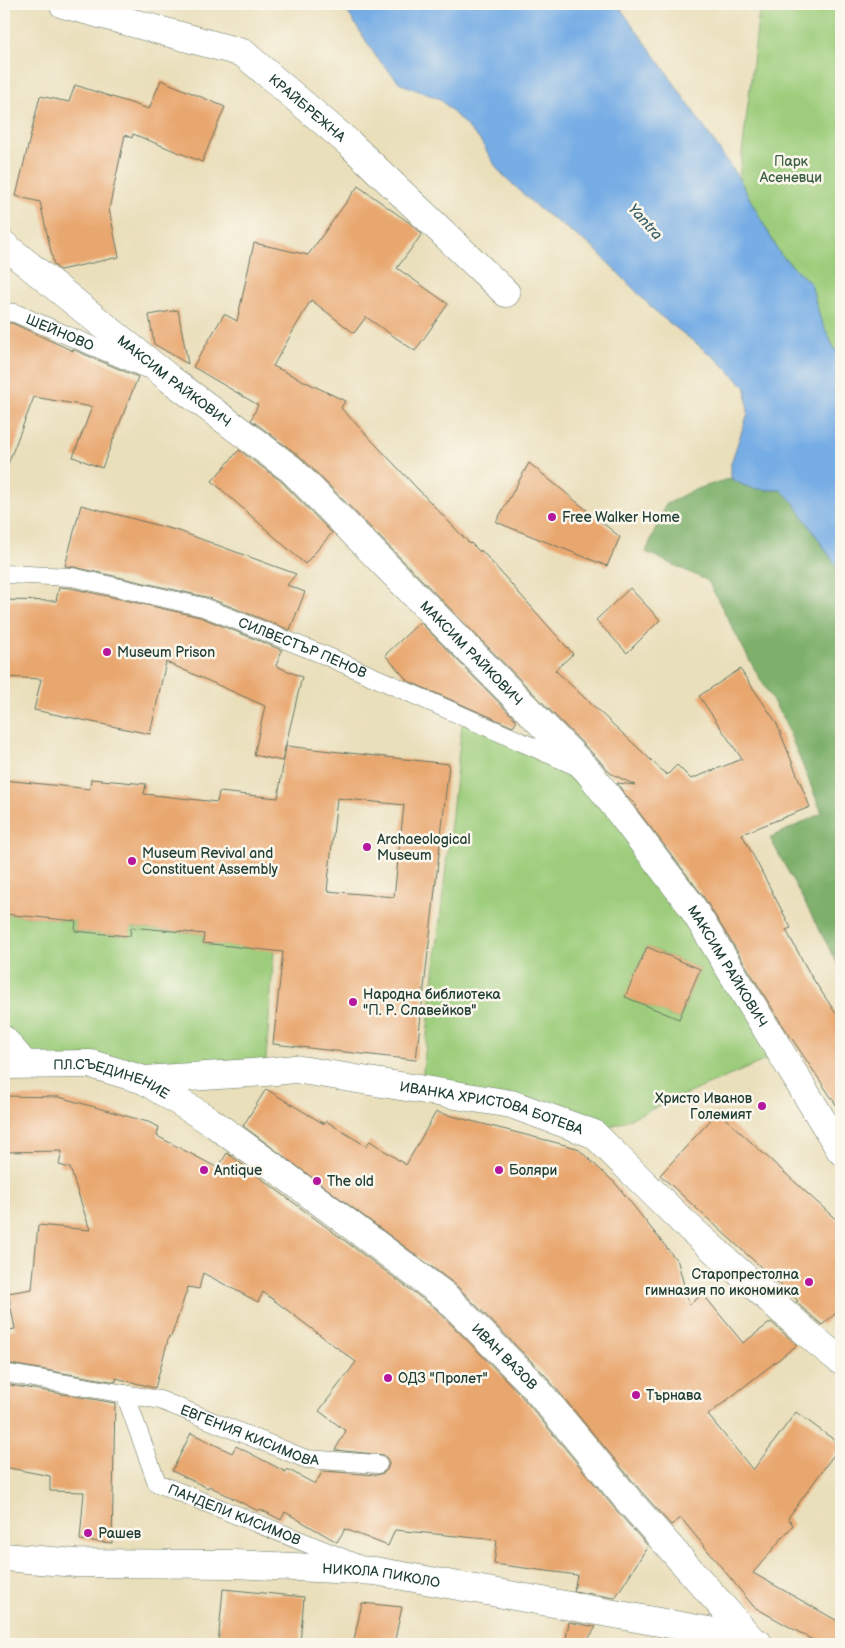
<svg xmlns="http://www.w3.org/2000/svg" width="845" height="1648" font-family="'Balsamiq Sans',sans-serif">
<rect width="100%" height="100%" fill="#fbf7ec"/>
<filter id="ink" filterUnits="userSpaceOnUse"><feTurbulence type="fractalNoise" baseFrequency=".02" numOctaves="2"/><feDisplacementMap in="SourceGraphic" scale="10" xChannelSelector="R" yChannelSelector="G"/><feConvolveMatrix kernelMatrix="1 2 1 2 8 2 1 2 1" color-interpolation-filters="sRGB"/></filter>
<filter id="wash" filterUnits="userSpaceOnUse"><feTurbulence type="fractalNoise" baseFrequency=".0096" numOctaves="4" result="noise"/><feDisplacementMap in="SourceGraphic" scale="20" xChannelSelector="R" yChannelSelector="G"/><feGaussianBlur stdDeviation="1.12" result="paint"/><feColorMatrix in="noise" values="0 0 0 0 0 0 0 0 0 0 0 0 0 0 0 0 0 1.4 0 .05"/><feComposite in="paint" operator="in"/></filter>
<g filter="url(#wash)">
<rect width="100%" height="100%" fill="#eadfbb"/>
<path fill="#9dcd7c" stroke="#5e8558" fill-rule="evenodd" d="M 760,4 L 841,4 L 841,354 L 835,350 L 820,318 L 811,284 L 780,254 L 739,179 Z
M 463,716 L 588,771 L 782,1053 L 594,1134 L 421,1089 ZM 647,947 L 700,969 L 679,1019 L 626,997 Z
M 4,914 L 76,921 L 75,931 L 129,936 L 131,927 L 204,934 L 203,943 L 274,950 L 265,1072 L 24,1064 L 4,1040 Z
M 644,1638 L 681,1644 L 643,1644 Z"/>
<path fill="#7eb06c" stroke="#4e7650" d="M 731,478 C 748,490 761,490 781,490 L 794,503 L 841,573 L 841,970 L 770,838 L 822,813 L 785,722 L 750,661 L 708,581 L 646,552 L 665,505 L 691,491 Z"/>
<path fill="#77ade5" stroke="#4b758c" d="M 335,4 L 617,4 L 661,64 L 739,179 L 780,254 L 811,284 L 820,318 L 835,350 L 841,354 L 841,573 L 794,503 L 781,490 C 760,490 748,490 731,478 L 731,463 L 748,413 L 746,388 L 719,361 L 658,314 L 594,248 L 538,208 L 498,170 L 480,140 L 440,99 L 401,84 L 377,58 L 347,11 Z"/>
<g id="blocks">
<path fill="#e9a770" fill-rule="evenodd" d="M 161,80 L 225,107 L 202,162 L 133,134 L 132,138 L 125,135 L 109,209 L 119,257 L 60,270 L 54,265 L 40,202 L 16,196 L 40,96 L 69,102 L 75,85 L 149,109 Z
M 358,186 L 411,224 L 422,234 L 397,268 L 448,304 L 415,351 L 366,317 L 354,333 L 311,300 L 273,366 L 345,401 L 341,408 L 470,544 L 471,543 L 480,552 L 481,550 L 573,654 L 555,670 L 667,775 L 677,765 L 691,779 L 742,759 L 699,696 L 740,669 L 776,722 L 810,807 L 742,834 L 791,928 L 786,930 L 811,976 L 841,1021 L 841,1112 L 780,1021 L 703,896 L 635,807 L 637,806 L 627,797 L 617,783 L 635,785 L 610,773 L 599,760 L 302,458 L 251,420 L 258,405 L 193,367 L 224,314 L 237,321 L 254,243 L 308,255 Z
M 178,310 L 188,364 L 154,344 L 149,315 Z
M 4,323 L 12,323 L 73,351 L 72,349 L 138,377 L 102,468 L 73,457 L 92,407 L 34,397 L 6,469 L 4,468 Z
M 239,450 L 281,481 L 332,533 L 305,564 L 212,481 Z
M 529,463 L 620,537 L 607,566 L 496,522 Z
M 81,505 L 179,531 L 296,574 L 287,585 L 305,592 L 290,630 L 206,597 L 74,567 L 65,566 Z
M 59,587 L 71,588 L 200,617 L 282,650 L 276,666 L 302,677 L 282,761 L 254,755 L 265,706 L 166,662 L 150,734 L 34,710 L 41,679 L 4,677 L 4,600 L 56,601 Z
M 630,588 L 660,620 L 627,653 L 596,620 Z
M 420,622 L 517,721 L 513,727 L 408,681 L 385,655 Z
M 286,746 L 449,764 L 416,1060 L 273,1044 L 283,952 L 203,943 L 204,934 L 131,927 L 130,936 L 104,934 L 75,931 L 76,921 L 4,914 L 4,780 L 90,789 L 91,779 L 146,784 L 144,794 L 217,802 L 219,792 L 278,798 ZM 337,798 L 404,805 L 394,897 L 327,891 Z
M 647,947 L 700,969 L 679,1019 L 625,997 Z
M 266,1089 L 324,1124 L 326,1121 L 366,1146 L 370,1141 L 406,1165 L 436,1112 L 577,1148 L 616,1184 L 678,1262 L 689,1305 L 703,1294 L 743,1343 L 771,1322 L 797,1345 L 708,1415 L 753,1470 L 796,1412 L 841,1445 L 788,1518 L 793,1525 L 753,1573 L 841,1623 L 841,1644 L 820,1644 L 754,1607 L 681,1518 L 671,1525 L 640,1490 L 544,1374 L 456,1285 L 243,1126 Z
M 4,1096 L 59,1097 L 148,1122 L 159,1127 L 157,1136 L 218,1168 L 227,1153 L 435,1308 L 520,1394 L 616,1510 L 648,1546 L 615,1598 L 574,1591 L 577,1575 L 494,1564 L 497,1540 L 395,1530 L 388,1546 L 345,1529 L 337,1542 L 285,1512 L 281,1520 L 260,1509 L 258,1511 L 209,1486 L 208,1488 L 172,1471 L 191,1433 L 232,1453 L 236,1446 L 286,1472 L 287,1469 L 315,1484 L 323,1471 L 377,1475 L 383,1473 L 387,1470 L 389,1464 L 388,1460 L 384,1455 L 335,1450 L 346,1431 L 319,1411 L 356,1362 L 263,1292 L 258,1302 L 203,1273 L 199,1289 L 188,1287 L 171,1337 L 169,1336 L 155,1388 L 116,1378 L 116,1382 L 4,1363 L 4,1331 L 15,1329 L 8,1293 L 32,1289 L 38,1225 L 90,1230 L 70,1168 L 59,1165 L 62,1151 L 4,1152 Z
M 718,1112 L 841,1224 L 841,1309 L 822,1325 L 796,1302 L 798,1301 L 660,1175 Z
M 4,1384 L 115,1403 L 112,1543 L 80,1540 L 84,1492 L 50,1491 L 50,1476 L 4,1467 Z
M 223,1589 L 304,1597 L 300,1644 L 218,1644 Z
M 362,1603 L 402,1607 L 394,1644 L 353,1644 Z
M 569,1622 L 596,1627 L 585,1644 L 565,1644 Z"/>
</g>
</g>
<g filter="url(#ink)">
<use href="#blocks" fill-opacity="0" stroke="#667663" stroke-width="1"/>
<g fill="none" stroke-linecap="round" stroke-linejoin="round">
<defs>
<g id="service">
<path id="s1" d="M 4,312 L 15,313 L 144,368"/>
<path id="s2" d="M 4,574 L 72,577 L 203,607 L 324,655 L 576,766"/>
<path id="s3" d="M 4,1373 L 125,1394 L 157,1483 L 358,1564"/>
<path id="s4" d="M 125,1394 L 160,1400 L 306,1459 L 378,1464"/>
</g>
<g id="minor">
<path id="s5" d="M 63,4 L 243,53 L 350,144 L 506,293"/>
<path id="s6" d="M 4,245 L 170,379 L 291,469 L 588,771 L 690,904 L 841,1151"/>
<path id="s7" d="M 144,1080 L 265,1072 L 295,1069 L 511,1104 L 594,1134 L 683,1222 L 815,1340 L 841,1361"/>
</g>
<g id="tertiary">
<path d="M 4,1040 L 24,1064"/>
<path id="s8" d="M 4,1065 L 91,1064 L 144,1080 L 210,1121 L 271,1165 L 445,1296 L 532,1384 L 628,1500 L 752,1640"/>
<path id="s9" d="M 4,1557 L 76,1563 L 234,1564 L 375,1571 L 720,1633 L 752,1640 L 758,1643"/>
</g>
</defs>
<use href="#service" stroke="#667663" stroke-width="19"/>
<use href="#minor" stroke="#667663" stroke-width="29"/>
<use href="#tertiary" stroke="#667663" stroke-width="29"/>
<use href="#service" stroke="#fff" stroke-width="18"/>
<use href="#minor" stroke="#fff" stroke-width="28"/>
<use href="#tertiary" stroke="#fff" stroke-width="28"/>
</g>
</g>
<g fill="#b5179e" stroke="#fbf7ec" stroke-width="2">
<circle cx="552" cy="517" r="5"/>
<circle cx="107" cy="652" r="5"/>
<circle cx="367" cy="847" r="5"/>
<circle cx="132" cy="861" r="5"/>
<circle cx="353" cy="1002" r="5"/>
<circle cx="762" cy="1106" r="5"/>
<circle cx="204" cy="1170" r="5"/>
<circle cx="499" cy="1170" r="5"/>
<circle cx="317" cy="1181" r="5"/>
<circle cx="809" cy="1282" r="5"/>
<circle cx="388" cy="1378" r="5"/>
<circle cx="636" cy="1395" r="5"/>
<circle cx="88" cy="1533" r="5"/>
</g>
<g text-anchor="middle" dominant-baseline="central" stroke-width="5" stroke-linejoin="round" paint-order="stroke">
<g font-size="14" fill="#1f3d34" stroke="#fbf7ec">
<text stroke="none"><textPath href="#s5" startOffset="271">КРАЙБРЕЖНА</textPath></text>
<text stroke="none"><textPath href="#s1" startOffset="60">ШЕЙНОВО</textPath></text>
<text stroke="none"><textPath href="#s6" startOffset="218">МАКСИМ РАЙКОВИЧ</textPath></text>
<text stroke="none"><textPath href="#s2" startOffset="310">СИЛВЕСТЪР ПЕНОВ</textPath></text>
<text stroke="none"><textPath href="#s6" startOffset="622">МАКСИМ РАЙКОВИЧ</textPath></text>
<text stroke="none"><textPath href="#s6" startOffset="1028">МАКСИМ РАЙКОВИЧ</textPath></text>
<text stroke="none"><textPath href="#s8" startOffset="110">ПЛ.СЪЕДИНЕНИЕ</textPath></text>
<text stroke="none"><textPath href="#s7" startOffset="352">ИВАНКА ХРИСТОВА БОТЕВА</textPath></text>
<text stroke="none"><textPath href="#s8" startOffset="598">ИВАН ВАЗОВ</textPath></text>
<text stroke="none"><textPath href="#s4" startOffset="132">ЕВГЕНИЯ КИСИМОВА</textPath></text>
<text stroke="none"><textPath href="#s3" startOffset="301">ПАНДЕЛИ КИСИМОВ</textPath></text>
<text stroke="none"><textPath href="#s9" startOffset="378">НИКОЛА ПИКОЛО</textPath></text>
</g>
<g font-size="14" fill="#3e6146" stroke="#fbf7ec">
<text x="791" y="161">Парк<tspan x="791" dy="16">Асеневци</tspan></text>
</g>
<g font-size="14" fill="#1f3d34" stroke="#fbf7ec" text-anchor="start">
<text x="562" y="517">Free Walker Home</text>
<text x="117" y="652">Museum Prison</text>
<text x="377" y="839">Archaeological<tspan x="377" dy="16">Museum</tspan></text>
<text x="142" y="853">Museum Revival and<tspan x="142" dy="16">Constituent Assembly</tspan></text>
<text x="363" y="994">Народна библиотека<tspan x="363" dy="16">"П. Р. Славейков"</tspan></text>
<text x="752" y="1098" text-anchor="end">Христо Иванов<tspan x="752" dy="16">Големият</tspan></text>
<text x="214" y="1170">Antique</text>
<text x="509" y="1170">Боляри</text>
<text x="327" y="1181">The old</text>
<text x="799" y="1274" text-anchor="end">Старопрестолна<tspan x="799" dy="16">гимназия по икономика</tspan></text>
<text x="398" y="1378">ОДЗ "Пролет"</text>
<text x="646" y="1395">Търнава</text>
<text x="98" y="1533">Рашев</text>
</g>
<g font-size="15" font-style="italic" fill="#395f69" stroke="#fbf7ec">
<text transform="translate(645 222) rotate(48)">Yantra</text>
</g>
</g>
<rect width="845" height="1648" fill="none" stroke="#fbf7ec" stroke-width="20"/>
</svg>
